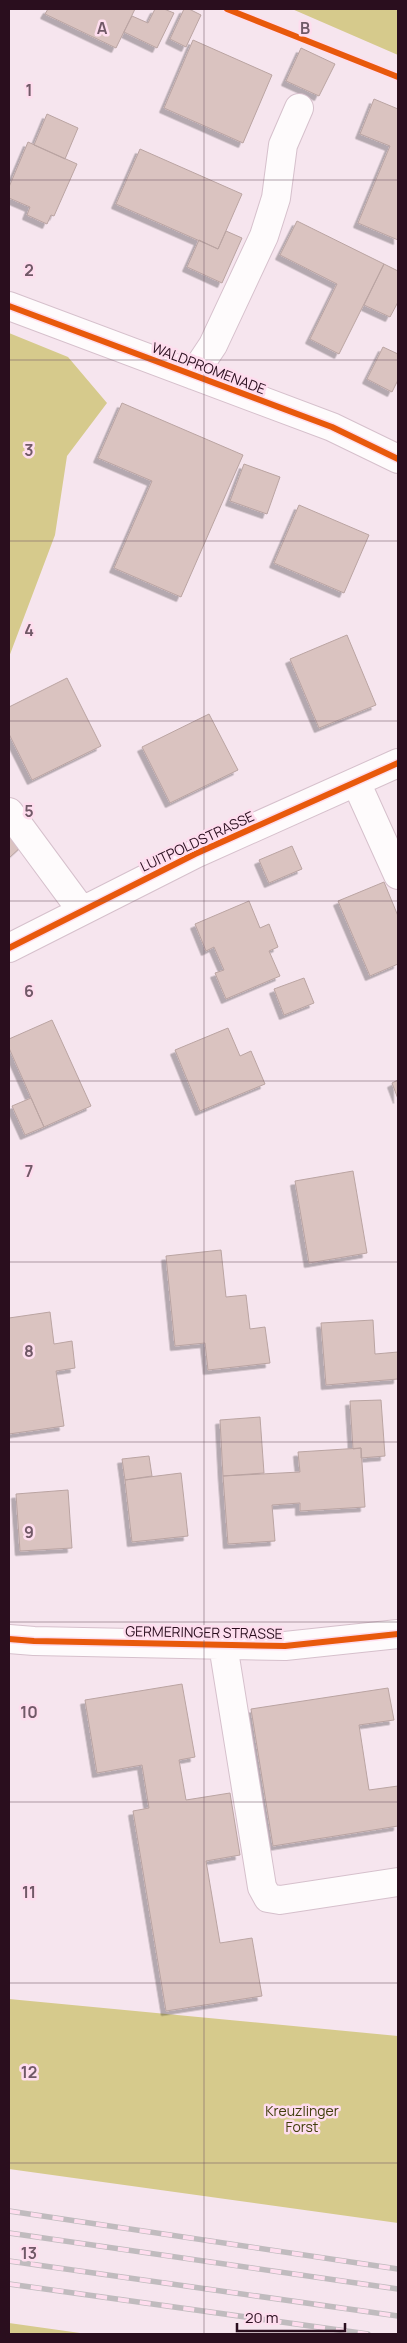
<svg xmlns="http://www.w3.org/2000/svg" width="407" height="2343" font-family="Manrope,sans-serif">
<defs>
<filter id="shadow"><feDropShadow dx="-4.5" dy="4.5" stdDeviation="0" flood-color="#0004"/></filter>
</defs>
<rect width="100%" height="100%" fill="#f6e5ee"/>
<path fill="#d6ca8c" d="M 292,9 L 398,9 L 398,55 Z
M 9,333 L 68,357 L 107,403 L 67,456 L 55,535 L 9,657 Z
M 9,1999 L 398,2036 L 398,2223 L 9,2169 Z
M 9,2323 L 80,2333 L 88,2334 L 9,2334 Z"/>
<path fill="#dac3c0" stroke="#baa4a2" filter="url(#shadow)" d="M 48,9 L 135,9 L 116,48 L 45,14 Z
M 155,9 L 164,9 L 174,13 L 157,48 L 124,32 L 132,16 L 148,23 Z
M 184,9 L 189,9 L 201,15 L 186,47 L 170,39 Z
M 193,40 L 272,75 L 243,143 L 164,108 Z
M 301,48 L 335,64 L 319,96 L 286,81 Z
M 374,99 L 398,109 L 398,240 L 358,223 L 390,146 L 360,134 Z
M 47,114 L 78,128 L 65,159 L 34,145 Z
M 28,142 L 77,164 L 54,216 L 51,215 L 47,224 L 27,215 L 30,207 L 9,198 L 9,187 Z
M 140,149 L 242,194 L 218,249 L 116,204 Z
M 297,221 L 384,264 L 339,354 L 310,339 L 337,284 L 280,255 Z
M 226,231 L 242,238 L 222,283 L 187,267 L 199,240 L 218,249 Z
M 384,264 L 398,271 L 398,302 L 390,317 L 364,305 Z
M 383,347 L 398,354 L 398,380 L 392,392 L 367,379 Z
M 122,403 L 243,455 L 181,597 L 114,568 L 152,481 L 98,458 Z
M 244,464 L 280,477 L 267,514 L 230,501 Z
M 299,505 L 369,535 L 344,593 L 274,563 Z
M 347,635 L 376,705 L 319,728 L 290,659 Z
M 67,678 L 101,746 L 32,780 L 9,734 L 9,707 Z
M 209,714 L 238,770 L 170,803 L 142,747 Z
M 9,830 L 23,845 L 9,858 Z
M 292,846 L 302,869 L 269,883 L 259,860 Z
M 384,882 L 398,916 L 398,964 L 370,976 L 338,901 Z
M 249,901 L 260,928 L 269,924 L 278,947 L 269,951 L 280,976 L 226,999 L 215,973 L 224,970 L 214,947 L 206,951 L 195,924 Z
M 304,978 L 314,1003 L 284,1015 L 274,989 Z
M 52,1020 L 91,1106 L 44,1127 L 9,1048 L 9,1039 Z
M 228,1028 L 240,1056 L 251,1051 L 265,1084 L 200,1111 L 175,1050 Z
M 398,1080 L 398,1099 L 392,1083 Z
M 31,1098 L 44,1127 L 25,1135 L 12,1106 Z
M 353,1171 L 367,1253 L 309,1263 L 295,1181 Z
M 221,1250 L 226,1297 L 246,1295 L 250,1329 L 265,1327 L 270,1363 L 208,1370 L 205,1343 L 175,1346 L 166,1256 Z
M 50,1312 L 54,1344 L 72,1341 L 75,1368 L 56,1371 L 64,1426 L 9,1434 L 9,1318 Z
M 373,1320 L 375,1354 L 398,1352 L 398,1379 L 326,1385 L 321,1323 Z
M 381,1400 L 385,1456 L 361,1458 L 361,1448 L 353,1449 L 350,1401 Z
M 260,1417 L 264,1473 L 223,1476 L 220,1420 Z
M 361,1448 L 365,1507 L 300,1511 L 300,1503 L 272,1505 L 275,1541 L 228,1544 L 223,1476 L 300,1472 L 298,1452 Z
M 149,1456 L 152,1476 L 125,1480 L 122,1459 Z
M 181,1473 L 188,1536 L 132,1542 L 125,1480 Z
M 68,1490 L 72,1548 L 20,1551 L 16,1494 Z
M 182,1684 L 195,1757 L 179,1760 L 186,1800 L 230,1793 L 240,1855 L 206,1861 L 220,1943 L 252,1938 L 262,1996 L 166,2011 L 133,1811 L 149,1808 L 142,1765 L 97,1773 L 85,1700 Z
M 388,1688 L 394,1720 L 359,1725 L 369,1790 L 398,1786 L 398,1826 L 273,1846 L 251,1709 Z"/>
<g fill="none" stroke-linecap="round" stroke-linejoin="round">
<defs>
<path id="minor" d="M 9,306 L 332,427 L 398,459
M 193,375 L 213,345 L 264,236 L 276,198 L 283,145 L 299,108
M 356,782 L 398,875
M 9,812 L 82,911
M 9,948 L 195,854 L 398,763
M 9,1639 L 34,1641 L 285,1646 L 398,1634
M 223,1645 L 262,1887 L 268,1898 L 280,1900 L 398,1882"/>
</defs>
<use href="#minor" stroke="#d6c0cc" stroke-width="30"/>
<use href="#minor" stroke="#fefbfc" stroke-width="28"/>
<defs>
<path id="rail" d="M 9,2211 L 398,2269
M 9,2233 L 398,2289
M 9,2261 L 398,2316
M 9,2284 L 368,2334"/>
</defs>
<use href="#rail" stroke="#c0bbbe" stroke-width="5.5"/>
<use href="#rail" stroke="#feddee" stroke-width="4" stroke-dasharray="11" stroke-linecap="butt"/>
<defs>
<path id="cycleway" d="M 227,9 L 398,77
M 9,306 L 332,427 L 398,459
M 9,948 L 195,854 L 398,763
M 9,1639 L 34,1641 L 285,1646 L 398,1634"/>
</defs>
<use href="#cycleway" stroke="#feddee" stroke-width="9"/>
<use href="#cycleway" stroke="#e8590c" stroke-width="6"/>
</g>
<path fill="none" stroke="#715967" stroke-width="1" stroke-opacity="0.55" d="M 204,9 L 204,2334M 9,180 L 398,180M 9,360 L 398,360M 9,541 L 398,541M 9,721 L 398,721M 9,901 L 398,901M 9,1081 L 398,1081M 9,1262 L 398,1262M 9,1442 L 398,1442M 9,1622 L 398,1622M 9,1802 L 398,1802M 9,1983 L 398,1983M 9,2163 L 398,2163"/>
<g text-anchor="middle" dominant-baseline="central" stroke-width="5" stroke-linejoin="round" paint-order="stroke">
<g font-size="14" fill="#2a0e1e" stroke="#feddee">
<text transform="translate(209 368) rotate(21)">WALDPROMENADE</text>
<text transform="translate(197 841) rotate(-25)">LUITPOLDSTRASSE</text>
<text transform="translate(204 1632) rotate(1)">GERMERINGER STRASSE</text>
</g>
<g font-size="14" fill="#413e0c" stroke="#feddee">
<text x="302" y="2110">Kreuzlinger<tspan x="302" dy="16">Forst</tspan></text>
</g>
</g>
<g font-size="16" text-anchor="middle" font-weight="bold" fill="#715967" stroke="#feddee" stroke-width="5" stroke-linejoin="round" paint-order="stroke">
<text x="102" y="34">A</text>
<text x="305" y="34">B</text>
<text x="29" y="96">1</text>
<text x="29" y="276">2</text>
<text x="29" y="456">3</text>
<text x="29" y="636">4</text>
<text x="29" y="817">5</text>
<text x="29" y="997">6</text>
<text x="29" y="1177">7</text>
<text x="29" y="1357">8</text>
<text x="29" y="1538">9</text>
<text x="29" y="1718">10</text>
<text x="29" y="1898">11</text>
<text x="29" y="2078">12</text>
<text x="29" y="2259">13</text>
</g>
<rect width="407" height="2343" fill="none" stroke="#2a0e1e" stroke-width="20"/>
<path d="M237 2323v8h108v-8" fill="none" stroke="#2a0e1e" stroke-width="2.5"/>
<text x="245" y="2323" font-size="15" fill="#2a0e1e" stroke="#feddee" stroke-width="4" paint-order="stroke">20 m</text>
</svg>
